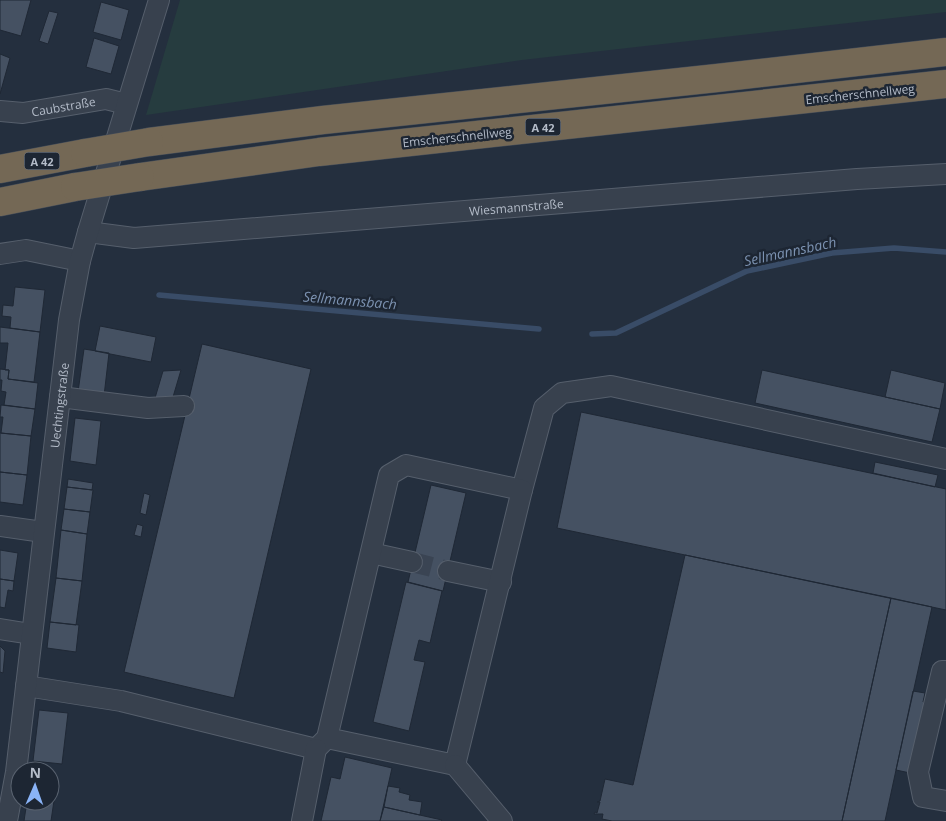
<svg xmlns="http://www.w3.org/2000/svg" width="946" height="821" font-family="'Open Sans',sans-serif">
<rect width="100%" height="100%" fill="#242f3e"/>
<path fill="#263c3f" d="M 180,0 L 946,0 L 946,12 L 522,60 L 146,115 Z"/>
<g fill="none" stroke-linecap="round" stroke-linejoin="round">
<path stroke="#394c67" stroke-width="5.5" d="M 159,295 L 539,329
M 592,334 L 616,333 L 747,271 L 832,253 L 894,248 L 946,252"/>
</g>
<path fill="#455162" stroke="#1f2835" d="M 0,0 L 31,0 L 21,36 L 0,30 Z
M 101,2 L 129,10 L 121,40 L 93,32 Z
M 49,11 L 58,13 L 48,44 L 39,41 Z
M 94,38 L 119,46 L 111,74 L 86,67 Z
M 0,54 L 10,58 L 0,94 Z
M 15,287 L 45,290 L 40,332 L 10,328 L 11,317 L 2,316 L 3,305 L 13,306 Z
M 100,326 L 156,337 L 151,362 L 95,351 Z
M 0,327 L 40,332 L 34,382 L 8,379 L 9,370 L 5,370 L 8,343 L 0,343 Z
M 202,344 L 311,369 L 234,698 L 124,672 Z
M 84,349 L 109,353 L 104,396 L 78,392 Z
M 0,369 L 9,370 L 8,379 L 38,383 L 35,409 L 4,405 L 6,392 L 1,391 L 2,380 L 0,380 Z
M 181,370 L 173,397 L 155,398 L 163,371 Z
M 762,370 L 940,409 L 932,442 L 755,403 Z
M 891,370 L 945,383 L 940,409 L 885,397 Z
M 1,405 L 35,409 L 31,436 L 1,433 L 3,417 L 0,417 Z
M 581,412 L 946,489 L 946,610 L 557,528 Z
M 75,418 L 101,421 L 96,465 L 70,461 Z
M 0,433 L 31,436 L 27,475 L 0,472 Z
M 875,462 L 938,475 L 935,487 L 873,473 Z
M 0,472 L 27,475 L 23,505 L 0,502 Z
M 68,479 L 93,483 L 92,490 L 67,487 Z
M 431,485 L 466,493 L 443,591 L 408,582 Z
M 67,487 L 93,490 L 90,512 L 64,509 Z
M 144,493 L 150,495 L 146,515 L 140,513 Z
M 64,509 L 90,512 L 87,534 L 61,530 Z
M 137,524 L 143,526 L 141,537 L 134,535 Z
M 61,530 L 87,534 L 82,581 L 56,578 Z
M 0,550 L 18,553 L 14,581 L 0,579 Z
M 685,555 L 891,598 L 842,821 L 612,821 L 602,819 L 603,814 L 594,814 L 595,812 L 597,813 L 600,802 L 597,802 L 600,801 L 605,779 L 633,785 Z
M 56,578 L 82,581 L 76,625 L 50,622 Z
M 0,579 L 14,581 L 13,591 L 8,590 L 5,608 L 0,607 Z
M 406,582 L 442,591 L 430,643 L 419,640 L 414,660 L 425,662 L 409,731 L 373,722 Z
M 891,598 L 932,607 L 896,770 L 885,821 L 842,821 Z
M 50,622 L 79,625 L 76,652 L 47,648 Z
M 0,646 L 5,651 L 3,673 L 0,672 Z
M 913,691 L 925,693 L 923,702 L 926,703 L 910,773 L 896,770 Z
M 39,710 L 68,713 L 62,764 L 33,761 Z
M 345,757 L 392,768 L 380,821 L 321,821 L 331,777 L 340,779 Z
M 50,786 L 56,787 L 51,821 L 24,821 L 27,801 L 50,801 Z
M 388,786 L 400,788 L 399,792 L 410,795 L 409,800 L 422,802 L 420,815 L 384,807 Z
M 384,807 L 442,820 L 441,821 L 380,821 Z"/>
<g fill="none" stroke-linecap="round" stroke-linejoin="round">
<path stroke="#3a4453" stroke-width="20" stroke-dasharray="20 10" stroke-linecap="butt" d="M 412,562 L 448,571"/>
<defs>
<g id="minor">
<path id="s1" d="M 0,111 L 23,113 L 106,99 L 126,104"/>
<path id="s2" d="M 88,232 L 134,238 L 857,179 L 946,174"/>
<path d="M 0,254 L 26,250 L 80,261"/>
<path d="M 60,397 L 148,408 L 184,406"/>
<path d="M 522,490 L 544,408 L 562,393 L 611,386 L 946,459"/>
<path d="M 0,526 L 43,532"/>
<path d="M 371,553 L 412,562"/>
<path d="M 448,571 L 501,582"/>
<path d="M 0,629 L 31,634"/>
<path d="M 946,671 L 942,671 L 918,772 L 923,797 L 946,801"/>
<path d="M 26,686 L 121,701 L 316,749 L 327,738 L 389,475 L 406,465 L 522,490 L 455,765 L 327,738"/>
<path d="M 455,765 L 502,821"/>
<path id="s3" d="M 7,821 L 16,772 L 69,320 L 80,261 L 88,232 L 159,0"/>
<path d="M 302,821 L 316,749"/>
</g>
<path id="highway" d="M 149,142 L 323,120 L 717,78 L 946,52
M 0,169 L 85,153
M 140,177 L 319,152 L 946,84
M 0,202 L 75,187"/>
</defs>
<use href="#minor" stroke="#565f6c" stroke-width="22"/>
<use href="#highway" stroke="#434c59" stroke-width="29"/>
<use href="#minor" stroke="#38414e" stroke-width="20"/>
<use href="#highway" stroke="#746855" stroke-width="28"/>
<defs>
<path id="highway-bridge" d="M 85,153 L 149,142
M 75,187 L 140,177"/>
</defs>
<use href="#highway-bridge" stroke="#434c59" stroke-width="29" stroke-linecap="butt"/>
<use href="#highway-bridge" stroke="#746855" stroke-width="28"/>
</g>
<g text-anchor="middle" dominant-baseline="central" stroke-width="5" stroke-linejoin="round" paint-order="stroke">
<g fill="#1d2633" stroke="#878f9c" stroke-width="1">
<rect x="525.5" y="118.5" width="35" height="17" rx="4"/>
<rect x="24.5" y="152.5" width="35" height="17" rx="4"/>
</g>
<g font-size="11" font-weight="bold" fill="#b4bcc9">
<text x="543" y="127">A 42</text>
<text x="42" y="161">A 42</text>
</g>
<g font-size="12" fill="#b4bcc9" stroke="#1d2633">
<text transform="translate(860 94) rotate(-6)">Emscherschnellweg</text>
<text stroke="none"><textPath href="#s1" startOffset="64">Caubstraße</textPath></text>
<text transform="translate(457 137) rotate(-6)">Emscherschnellweg</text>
<text stroke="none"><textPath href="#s2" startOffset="430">Wiesmannstraße</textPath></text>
<text stroke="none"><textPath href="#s3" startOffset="419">Uechtingstraße</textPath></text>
</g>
<g font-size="14" font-style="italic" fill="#7c92b1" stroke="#1d2633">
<text transform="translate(790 251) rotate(-12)">Sellmannsbach</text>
<text transform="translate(350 300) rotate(5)">Sellmannsbach</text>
</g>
</g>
<g transform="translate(35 786) rotate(2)"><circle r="24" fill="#1d2633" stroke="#59626f"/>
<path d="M0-4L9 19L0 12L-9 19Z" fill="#8ab4f8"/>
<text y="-8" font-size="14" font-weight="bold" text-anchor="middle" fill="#b4bcc9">N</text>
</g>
</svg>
